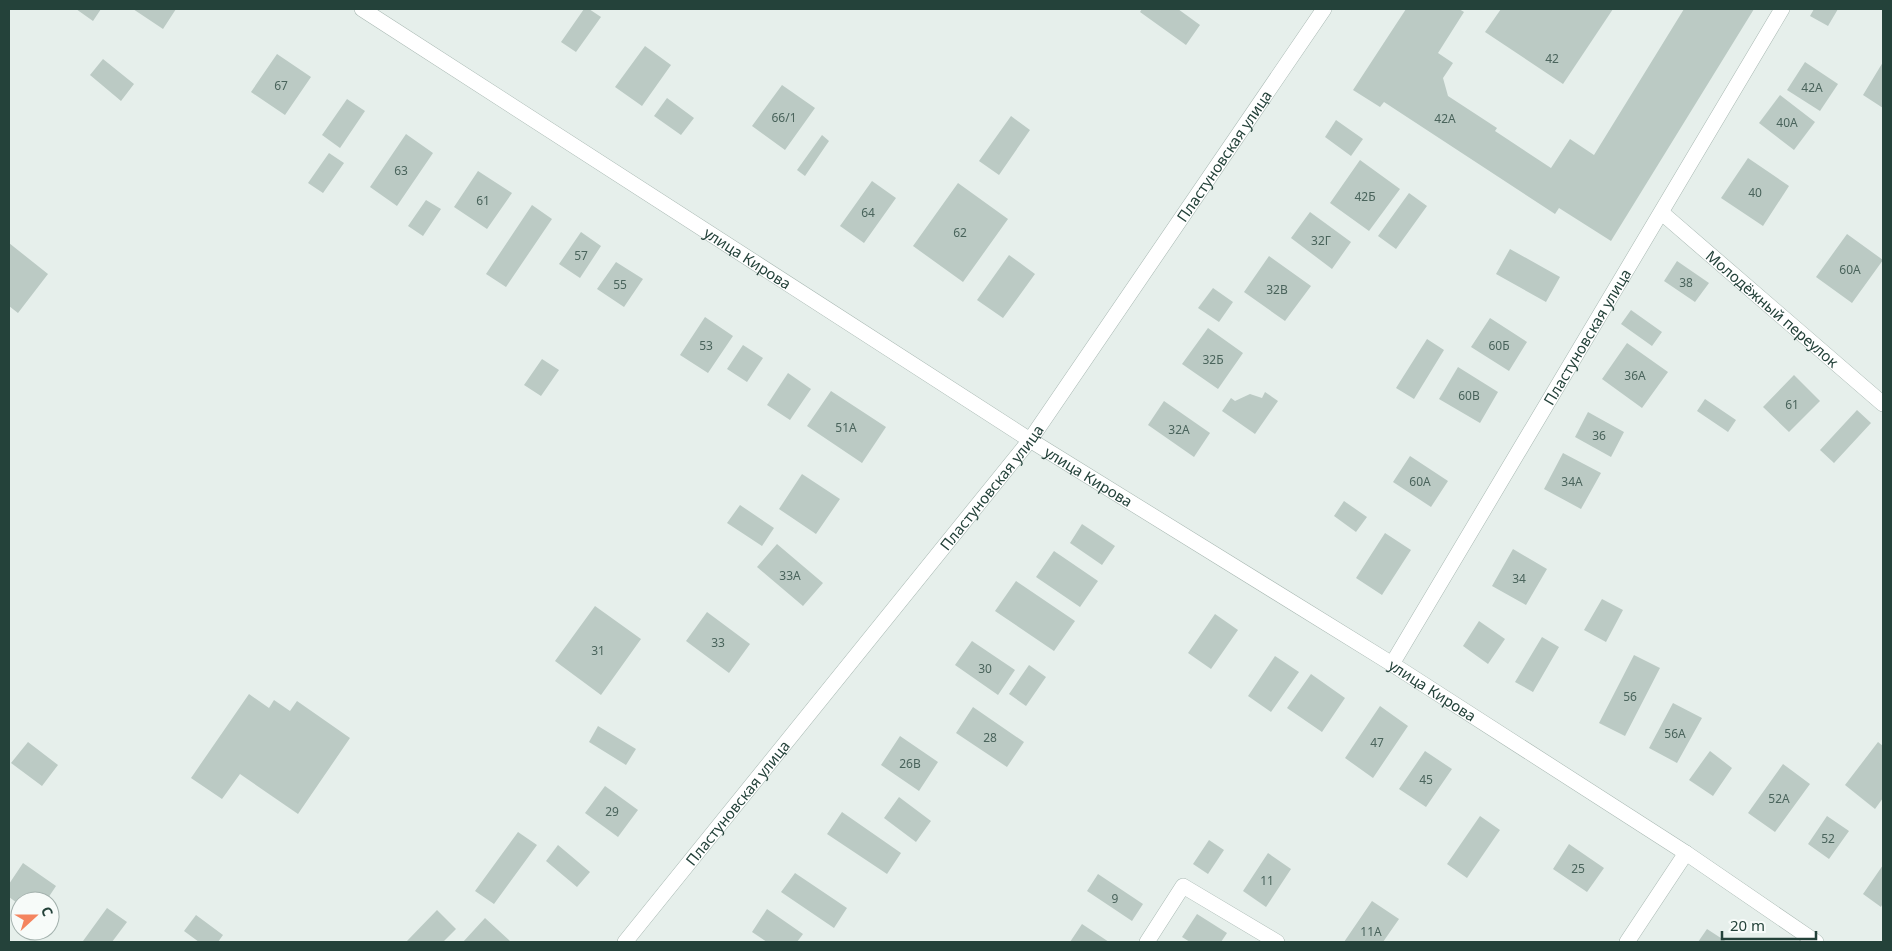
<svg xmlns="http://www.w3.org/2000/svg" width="1892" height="951" font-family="'Noto Sans',sans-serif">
<rect width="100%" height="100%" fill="#e6efeb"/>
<path fill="#bbcac4" d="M 76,9 L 101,9 L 93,21 Z
M 133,9 L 176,9 L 163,29 Z
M 584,9 L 589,9 L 601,17 L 576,52 L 561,42 Z
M 1142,9 L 1178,9 L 1200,25 L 1186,45 L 1140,12 Z
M 1406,9 L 1459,9 L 1464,12 L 1438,53 L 1453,63 L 1443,78 L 1448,96 L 1497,128 L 1495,131 L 1551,168 L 1570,139 L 1594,155 L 1684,9 L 1754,9 L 1611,241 L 1559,208 L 1555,214 L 1384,102 L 1380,107 L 1353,90 Z
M 1501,9 L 1613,9 L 1563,84 L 1485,32 Z
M 1814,9 L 1838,9 L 1828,26 L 1810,16 Z
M 645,46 L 671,65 L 642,106 L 615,87 Z
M 277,54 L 311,77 L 285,115 L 251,92 Z
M 103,59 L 134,84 L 121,101 L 90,75 Z
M 1805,62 L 1838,84 L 1820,111 L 1787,90 Z
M 1883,62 L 1883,108 L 1863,95 Z
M 782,85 L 815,108 L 785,150 L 752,126 Z
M 1780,95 L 1815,122 L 1794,150 L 1759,123 Z
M 667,98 L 694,118 L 681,135 L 654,116 Z
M 347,99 L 365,111 L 340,148 L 322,135 Z
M 1011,116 L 1030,130 L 999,175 L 979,161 Z
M 1336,120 L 1363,139 L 1351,156 L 1325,137 Z
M 406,134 L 433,153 L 397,206 L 370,187 Z
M 822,135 L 829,141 L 805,176 L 797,170 Z
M 329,153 L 344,163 L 323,193 L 308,183 Z
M 1748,158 L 1789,186 L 1763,226 L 1721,198 Z
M 1360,160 L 1400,189 L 1369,231 L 1330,203 Z
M 478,171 L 512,193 L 487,229 L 454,207 Z
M 872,181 L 896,198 L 864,243 L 840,226 Z
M 958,183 L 1008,219 L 963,282 L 913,246 Z
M 1409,193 L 1427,206 L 1396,249 L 1378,236 Z
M 426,200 L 441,209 L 423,236 L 408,226 Z
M 532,205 L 552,219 L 506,287 L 486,274 Z
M 1310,212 L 1351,242 L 1332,269 L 1291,238 Z
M 581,232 L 601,246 L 580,278 L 559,264 Z
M 1847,234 L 1883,260 L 1852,303 L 1816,277 Z
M 9,243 L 48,274 L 18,313 L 9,306 Z
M 1510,249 L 1560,277 L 1546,302 L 1496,274 Z
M 1009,255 L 1035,274 L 1003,318 L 977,300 Z
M 1269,256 L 1311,286 L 1285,321 L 1244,292 Z
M 1677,261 L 1709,283 L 1695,302 L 1664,281 Z
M 616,262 L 643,279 L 624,307 L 597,289 Z
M 1213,288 L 1233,302 L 1219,322 L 1198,308 Z
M 1631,310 L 1662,332 L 1652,346 L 1621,324 Z
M 705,317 L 733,336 L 708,373 L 680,355 Z
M 1490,318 L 1527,342 L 1509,371 L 1471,347 Z
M 1208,328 L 1243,353 L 1218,389 L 1182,364 Z
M 1427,339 L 1444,350 L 1414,399 L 1396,388 Z
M 1627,343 L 1668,372 L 1642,408 L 1602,379 Z
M 743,345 L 763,358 L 747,382 L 727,369 Z
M 542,359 L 559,370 L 541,396 L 524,385 Z
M 1458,367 L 1498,392 L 1480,423 L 1439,399 Z
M 788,373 L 811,389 L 790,420 L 767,405 Z
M 1794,375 L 1820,401 L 1789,432 L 1763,407 Z
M 831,391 L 886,427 L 862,463 L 807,426 Z
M 1265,392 L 1278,401 L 1255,434 L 1222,411 L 1231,398 L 1235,401 L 1250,394 L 1262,398 Z
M 1705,399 L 1736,420 L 1728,432 L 1697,411 Z
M 1164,401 L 1210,433 L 1194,457 L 1148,425 Z
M 1857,410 L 1871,423 L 1834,463 L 1820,450 Z
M 1588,412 L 1624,432 L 1611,457 L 1575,437 Z
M 1563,453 L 1601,473 L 1581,509 L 1544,489 Z
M 1410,456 L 1448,481 L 1431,507 L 1393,482 Z
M 802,474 L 840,499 L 816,534 L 779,509 Z
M 1344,501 L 1367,517 L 1356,532 L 1334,516 Z
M 740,505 L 774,528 L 762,546 L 727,523 Z
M 1082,524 L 1115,546 L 1102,565 L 1070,543 Z
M 1385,533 L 1411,550 L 1382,595 L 1356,578 Z
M 777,544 L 823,583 L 803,606 L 757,567 Z
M 1513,549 L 1547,569 L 1526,605 L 1492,586 Z
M 1054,551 L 1098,581 L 1080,607 L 1036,577 Z
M 1016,581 L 1075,621 L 1054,651 L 995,611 Z
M 1602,599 L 1623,610 L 1606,642 L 1584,630 Z
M 595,606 L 641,639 L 601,695 L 555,661 Z
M 707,612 L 750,644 L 729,673 L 686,641 Z
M 1215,614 L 1238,630 L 1211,669 L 1188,653 Z
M 1479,621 L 1505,639 L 1488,664 L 1463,646 Z
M 1542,637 L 1559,647 L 1533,692 L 1515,682 Z
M 972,641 L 1015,670 L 998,695 L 955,665 Z
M 1634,655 L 1660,668 L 1625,736 L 1599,723 Z
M 1275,656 L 1299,672 L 1271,712 L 1248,696 Z
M 1029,665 L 1046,677 L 1026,706 L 1009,694 Z
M 1311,674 L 1345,698 L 1322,732 L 1287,708 Z
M 249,694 L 269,708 L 274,700 L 290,711 L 297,701 L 350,738 L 298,814 L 240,774 L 222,799 L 191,778 Z
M 1673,703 L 1702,718 L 1677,763 L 1649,748 Z
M 1380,706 L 1408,726 L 1373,778 L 1345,758 Z
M 973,707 L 1024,742 L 1007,767 L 956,733 Z
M 598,726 L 636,749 L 626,765 L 589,742 Z
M 900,736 L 938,762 L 919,791 L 881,765 Z
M 28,742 L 58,765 L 42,786 L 11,763 Z
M 1878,742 L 1883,746 L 1883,798 L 1875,809 L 1845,785 Z
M 1425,751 L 1452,769 L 1426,807 L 1399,789 Z
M 1710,751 L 1732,768 L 1713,796 L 1689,780 Z
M 1783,764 L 1810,784 L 1775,832 L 1748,813 Z
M 605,786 L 638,810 L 618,837 L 585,813 Z
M 899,797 L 931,821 L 916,842 L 884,818 Z
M 842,812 L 901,853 L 887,874 L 827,834 Z
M 1480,816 L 1500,830 L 1467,878 L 1447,864 Z
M 1827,816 L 1849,831 L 1829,859 L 1808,844 Z
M 518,832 L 537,845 L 494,904 L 475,891 Z
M 1209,840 L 1224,850 L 1208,874 L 1193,864 Z
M 1569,844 L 1604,868 L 1587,892 L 1553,869 Z
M 558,845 L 590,872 L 577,887 L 546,861 Z
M 1268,853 L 1291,869 L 1266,907 L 1243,891 Z
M 23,863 L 56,886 L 46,901 L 20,901 L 20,905 L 9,897 L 9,884 Z
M 1883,865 L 1883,903 L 1881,907 L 1863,894 Z
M 795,873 L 847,908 L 834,928 L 781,892 Z
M 1098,874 L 1143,904 L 1132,921 L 1087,891 Z
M 1372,901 L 1399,919 L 1383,942 L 1344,942 Z
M 107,908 L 127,922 L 112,942 L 86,942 L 83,941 Z
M 767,909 L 803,934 L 797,942 L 767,942 L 752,932 Z
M 437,910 L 456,929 L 443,942 L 406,942 Z
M 1197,914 L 1227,933 L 1221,942 L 1190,942 L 1182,937 Z
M 196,915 L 223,935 L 218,942 L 199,942 L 184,931 Z
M 485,918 L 511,942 L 463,942 Z
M 1082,924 L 1109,942 L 1070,942 Z
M 1707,929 L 1727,942 L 1698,942 Z"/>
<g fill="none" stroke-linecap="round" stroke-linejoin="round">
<defs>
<g id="minor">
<path id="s1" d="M 362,9 L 1030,440 L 1392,664 L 1686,853 L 1816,942"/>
<path id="s2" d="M 1662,213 L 1883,404"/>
<path id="s3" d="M 1392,664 L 1782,9"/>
<path id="s4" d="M 625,942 L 1030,440 L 1324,9"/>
<path d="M 1147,942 L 1183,886 L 1277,942"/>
<path d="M 1627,942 L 1686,853"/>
</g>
</defs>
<use href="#minor" stroke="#a8b8b2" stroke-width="16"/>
<use href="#minor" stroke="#fff" stroke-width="15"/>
</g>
<g text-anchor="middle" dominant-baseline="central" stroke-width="4" stroke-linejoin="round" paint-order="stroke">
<g font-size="12" fill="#4a645c">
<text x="1552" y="58">42</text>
<text x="281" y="85">67</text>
<text x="1812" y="87">42А</text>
<text x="784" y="117">66/1</text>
<text x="1445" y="118">42А</text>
<text x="1787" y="122">40А</text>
<text x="401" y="170">63</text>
<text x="1755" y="192">40</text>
<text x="1365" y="196">42Б</text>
<text x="483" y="200">61</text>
<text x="868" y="212">64</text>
<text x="960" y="232">62</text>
<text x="1321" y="240">32Г</text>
<text x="581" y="255">57</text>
<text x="1850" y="269">60А</text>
<text x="1686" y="282">38</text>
<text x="620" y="284">55</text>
<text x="1277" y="289">32В</text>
<text x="706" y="345">53</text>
<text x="1499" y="345">60Б</text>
<text x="1213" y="359">32Б</text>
<text x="1635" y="375">36А</text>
<text x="1469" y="395">60В</text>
<text x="1792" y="404">61</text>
<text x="846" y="427">51А</text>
<text x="1179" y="429">32А</text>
<text x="1599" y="435">36</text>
<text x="1420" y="481">60А</text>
<text x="1572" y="481">34А</text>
<text x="790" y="575">33А</text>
<text x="1519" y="578">34</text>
<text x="718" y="642">33</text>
<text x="598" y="650">31</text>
<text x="985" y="668">30</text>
<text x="1630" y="696">56</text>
<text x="1675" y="733">56А</text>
<text x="990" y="737">28</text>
<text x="1377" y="742">47</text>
<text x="910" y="763">26В</text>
<text x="1426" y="779">45</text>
<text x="1779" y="798">52А</text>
<text x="612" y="811">29</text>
<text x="1828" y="838">52</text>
<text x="1578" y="868">25</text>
<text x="1267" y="880">11</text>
<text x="1115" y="898">9</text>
<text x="1371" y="931">11А</text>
</g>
<g font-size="15" fill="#24423a" stroke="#f7fbf9">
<text stroke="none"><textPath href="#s4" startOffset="989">Пластуновская улица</textPath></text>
<text stroke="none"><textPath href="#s1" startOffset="459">улица Кирова</textPath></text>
<text stroke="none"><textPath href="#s2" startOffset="146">Молодёжный переулок</textPath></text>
<text stroke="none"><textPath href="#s3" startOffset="381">Пластуновская улица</textPath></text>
<text stroke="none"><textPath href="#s1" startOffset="864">улица Кирова</textPath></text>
<text stroke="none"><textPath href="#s4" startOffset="584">Пластуновская улица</textPath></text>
<text stroke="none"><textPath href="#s1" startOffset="1269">улица Кирова</textPath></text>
<text stroke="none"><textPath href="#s4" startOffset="179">Пластуновская улица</textPath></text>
</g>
</g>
<rect width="1892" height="951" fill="none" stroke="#24423a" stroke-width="20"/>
<g transform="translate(35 916) rotate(69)"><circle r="24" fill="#f7fbf9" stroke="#a3b1ad"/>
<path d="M0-4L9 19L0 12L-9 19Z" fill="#f4845f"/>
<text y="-8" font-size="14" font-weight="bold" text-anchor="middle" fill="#24423a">С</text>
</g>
<path d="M1722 931v8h94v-8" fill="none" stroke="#24423a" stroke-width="2.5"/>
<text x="1730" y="931" font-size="15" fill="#24423a" stroke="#f7fbf9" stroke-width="4" paint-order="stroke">20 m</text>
</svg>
